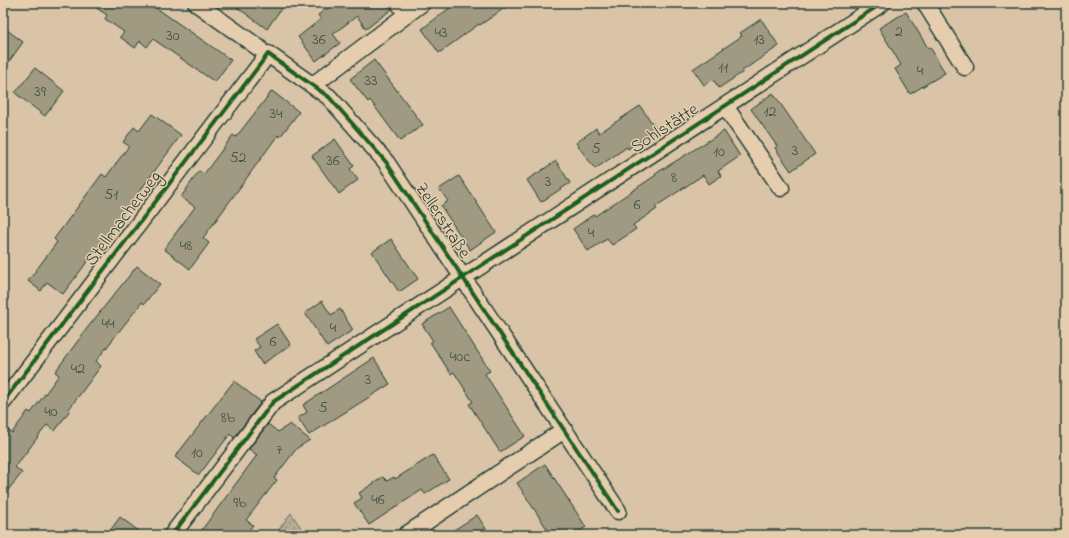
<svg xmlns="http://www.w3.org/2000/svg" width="1069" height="538" font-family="'Indie Flower',sans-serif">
<defs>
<pattern id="grass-dots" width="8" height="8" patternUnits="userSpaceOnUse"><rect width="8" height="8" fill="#b7ab92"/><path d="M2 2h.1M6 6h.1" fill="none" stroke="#948c78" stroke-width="1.8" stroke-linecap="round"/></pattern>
</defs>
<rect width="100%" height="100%" fill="#dac4a7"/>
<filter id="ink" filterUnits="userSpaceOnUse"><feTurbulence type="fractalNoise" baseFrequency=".025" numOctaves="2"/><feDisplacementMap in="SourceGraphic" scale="8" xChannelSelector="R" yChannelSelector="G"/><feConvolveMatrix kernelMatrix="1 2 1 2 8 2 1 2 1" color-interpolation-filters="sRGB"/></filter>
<g filter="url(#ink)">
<path fill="url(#grass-dots)" stroke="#6b7463" d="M 291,513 L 306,535 L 275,535 Z"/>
<path fill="#a09a83" stroke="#1f3d34" d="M 89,3 L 149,3 L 231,60 L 215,82 L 153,39 L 147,47 L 140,41 L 135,48 L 120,37 L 124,32 L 105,19 L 107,15 Z
M 231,3 L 285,3 L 267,29 Z
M 334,3 L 390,3 L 392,9 L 366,29 L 357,16 L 333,34 L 340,43 L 316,61 L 298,37 L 321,19 L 318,15 Z
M 456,3 L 512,3 L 480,25 L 479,24 L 439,53 L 422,29 Z
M 906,12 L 928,48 L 930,47 L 945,73 L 910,94 L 895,69 L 901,65 L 879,28 Z
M 761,19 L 779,46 L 742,71 L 743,72 L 719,88 L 713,79 L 704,85 L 693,69 L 742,36 L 740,33 Z
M 3,27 L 23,42 L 3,70 Z
M 374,60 L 423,125 L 400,141 L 370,100 L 368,102 L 350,79 Z
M 35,68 L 64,91 L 45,116 L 15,93 Z
M 272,91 L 299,112 L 280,137 L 278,135 L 203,238 L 209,243 L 190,269 L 164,249 L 195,207 L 181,197 L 199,171 L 204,174 L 233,135 L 236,137 Z
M 773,93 L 815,154 L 791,171 L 775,148 L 777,146 L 751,109 Z
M 640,106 L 657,130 L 628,149 L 627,147 L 595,169 L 576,143 L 596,128 L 599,133 Z
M 152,114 L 181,135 L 111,230 L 113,231 L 98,251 L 96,250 L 63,294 L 47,282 L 41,291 L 28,281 L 57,242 L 54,239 L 102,174 L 106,177 L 129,146 L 123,142 L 134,127 L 139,131 Z
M 724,131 L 740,156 L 718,171 L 721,176 L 709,184 L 703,175 L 655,207 L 657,209 L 633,225 L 636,229 L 626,236 L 612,245 L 607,239 L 588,251 L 573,229 L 594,214 L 595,216 L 656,175 L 655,174 Z
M 335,139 L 354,166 L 350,169 L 358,180 L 339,194 L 312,156 Z
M 556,161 L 570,183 L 541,202 L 527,180 Z
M 459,176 L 496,232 L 470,250 L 441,206 L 448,201 L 439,189 Z
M 391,239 L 418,279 L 399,292 L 372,252 Z
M 137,266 L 160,284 L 144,304 L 142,302 L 96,361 L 101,366 L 69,409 L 70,410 L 55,431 L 47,425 L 15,467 L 22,473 L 3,496 L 3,426 L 12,433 L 28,411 L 31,413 L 59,375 L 55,372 L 88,327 Z
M 322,301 L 331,315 L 340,309 L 353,330 L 327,347 L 305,313 Z
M 449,307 L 490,371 L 485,374 L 525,436 L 500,452 L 469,404 L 473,402 L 454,372 L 451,374 L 430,342 L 433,341 L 422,324 Z
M 277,324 L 291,345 L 262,364 L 254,351 L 260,347 L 254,339 Z
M 374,358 L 390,384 L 309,435 L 298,418 L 307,412 L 303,405 Z
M 234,381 L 261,402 L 234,438 L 230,434 L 199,475 L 175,457 Z
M 268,424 L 278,432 L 290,424 L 310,440 L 297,448 L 274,478 L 277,480 L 246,520 L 253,525 L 245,535 L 198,535 L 257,455 L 249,449 Z
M 433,455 L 449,479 L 425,494 L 422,490 L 369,525 L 354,503 L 362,498 L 359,493 L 383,477 L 387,481 L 394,477 L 395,479 Z
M 545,464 L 586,527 L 573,535 L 551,535 L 517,483 Z
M 477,515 L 490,535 L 446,535 L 468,521 Z
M 120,517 L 144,535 L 107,535 Z"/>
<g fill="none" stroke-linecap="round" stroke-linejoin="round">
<defs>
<path id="street" d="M 196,3 L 259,48
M 399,3 L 407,14
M 925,3 L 965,67
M 313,85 L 422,3
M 725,106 L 781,188
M 3,402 L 268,54 L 329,97 L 386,162 L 618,511
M 172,535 L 273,402 L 882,3
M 406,535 L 564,430"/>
</defs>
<use href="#street" stroke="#1f3d34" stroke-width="19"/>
<use href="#street" stroke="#e6cdae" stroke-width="16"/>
<defs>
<path id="cycleway" d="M 3,402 L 268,54 L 329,97 L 386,162 L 618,511
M 172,535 L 273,402 L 882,3"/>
</defs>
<use href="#cycleway" stroke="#e6cdae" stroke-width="6"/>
<use href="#cycleway" stroke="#1b5e20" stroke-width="4"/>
</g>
</g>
<g text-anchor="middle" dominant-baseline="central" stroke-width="3" stroke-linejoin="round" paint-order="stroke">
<g font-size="16" fill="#3f5448">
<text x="899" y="32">2</text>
<text x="441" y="33">43</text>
<text x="173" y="36">30</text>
<text x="319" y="40">36</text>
<text x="759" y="40">13</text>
<text x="723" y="68">11</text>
<text x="920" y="71">4</text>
<text x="371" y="81">33</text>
<text x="40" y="92">39</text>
<text x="770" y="112">12</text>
<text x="276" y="114">34</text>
<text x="596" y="149">5</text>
<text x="795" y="151">3</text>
<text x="719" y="152">10</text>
<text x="238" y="158">52</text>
<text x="333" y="161">36</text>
<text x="674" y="178">8</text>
<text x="548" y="182">3</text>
<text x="111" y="195">51</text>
<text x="637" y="205">6</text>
<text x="591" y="233">4</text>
<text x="186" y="246">48</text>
<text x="108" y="324">44</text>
<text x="333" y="328">4</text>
<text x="273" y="342">6</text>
<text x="460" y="357">40c</text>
<text x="78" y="369">42</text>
<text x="368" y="380">3</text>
<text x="323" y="408">5</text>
<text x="51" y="412">40</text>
<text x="228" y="418">8b</text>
<text x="279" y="450">7</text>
<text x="197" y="453">10</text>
<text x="378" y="500">46</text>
<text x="240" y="503">9b</text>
</g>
<g font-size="18" fill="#1f3d34" stroke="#e6cdae">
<text transform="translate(665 129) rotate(-33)">Sohlstätte</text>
<text transform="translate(124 219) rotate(-53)">Stellmacherweg</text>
<text transform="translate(442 221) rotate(57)">Zellerstraße</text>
</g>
</g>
<rect width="1069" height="538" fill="none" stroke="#e6cdae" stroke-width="16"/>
<rect x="8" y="8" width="1053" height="522" fill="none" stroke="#1f3d34" stroke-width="1.5" filter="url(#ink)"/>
</svg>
